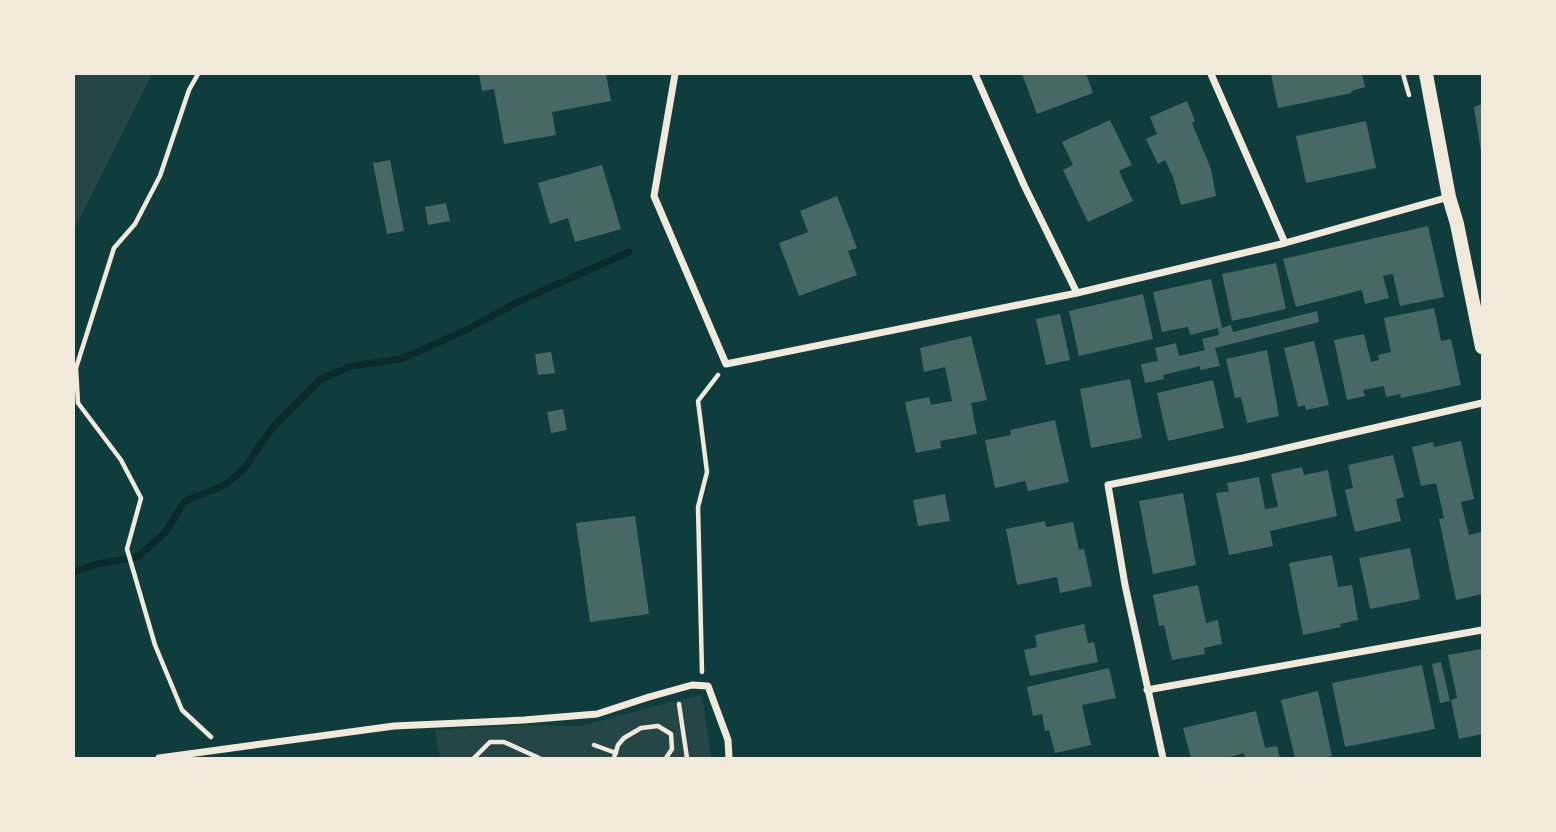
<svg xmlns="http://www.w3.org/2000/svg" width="1556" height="832" font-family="'Source Sans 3',sans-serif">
<rect width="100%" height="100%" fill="#0f3d3e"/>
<path fill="#244646" d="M 74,74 L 152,74 L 74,230 Z
M 702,695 L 711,758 L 440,758 L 435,730 L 523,725 L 581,726 L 678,700 Z"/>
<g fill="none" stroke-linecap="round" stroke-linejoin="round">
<path stroke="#0a2a2b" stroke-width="7" d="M 74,572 L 97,564 L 137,557 L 164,534 L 185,501 L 223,486 L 244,469 L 272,428 L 321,379 L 351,366 L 401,359 L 462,332 L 522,300 L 629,252"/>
</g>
<path fill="#486865" d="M 479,74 L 606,74 L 611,101 L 552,112 L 556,135 L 504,144 L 494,89 L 482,91 Z
M 1022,74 L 1086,74 L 1093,93 L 1037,114 Z
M 1271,74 L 1362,74 L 1365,87 L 1351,91 L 1352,93 L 1278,108 Z
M 1187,101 L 1195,121 L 1192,123 L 1211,169 L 1216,196 L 1181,205 L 1173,177 L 1165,160 L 1158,164 L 1146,139 L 1157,134 L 1150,117 Z
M 1482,104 L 1482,151 L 1481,152 L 1474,107 Z
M 1110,120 L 1132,165 L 1119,171 L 1133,201 L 1088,222 L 1063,170 L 1073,165 L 1062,142 Z
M 1366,121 L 1376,168 L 1306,183 L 1296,136 Z
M 390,160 L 404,231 L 387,234 L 373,163 Z
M 602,165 L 621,229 L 575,242 L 568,218 L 550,224 L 538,183 Z
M 837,196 L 857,248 L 848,251 L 857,275 L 799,296 L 779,243 L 808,232 L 800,211 Z
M 446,203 L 450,221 L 428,225 L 425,207 Z
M 1428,226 L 1444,297 L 1400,306 L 1393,274 L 1383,276 L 1389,298 L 1365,304 L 1362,290 L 1296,307 L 1283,259 Z
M 1276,263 L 1286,309 L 1232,321 L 1222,274 Z
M 1211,279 L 1222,328 L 1231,325 L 1233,332 L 1317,311 L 1319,322 L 1215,348 L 1220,366 L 1200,370 L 1200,366 L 1163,375 L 1164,379 L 1145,383 L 1141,364 L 1158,361 L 1155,348 L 1176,343 L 1179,356 L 1205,350 L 1202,339 L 1219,335 L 1218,328 L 1190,335 L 1188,327 L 1162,332 L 1153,292 Z
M 1143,294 L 1153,339 L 1079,356 L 1069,311 Z
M 1434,308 L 1441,341 L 1451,339 L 1461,385 L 1401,398 L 1400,394 L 1386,397 L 1384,386 L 1363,390 L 1365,396 L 1347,400 L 1334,340 L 1364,334 L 1371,362 L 1379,360 L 1378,355 L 1391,352 L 1384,318 Z
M 1060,314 L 1070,360 L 1046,365 L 1036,319 Z
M 971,336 L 987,400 L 971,403 L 977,434 L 940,441 L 941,448 L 916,453 L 905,402 L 929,397 L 931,405 L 952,401 L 945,367 L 924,372 L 920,348 Z
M 1314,341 L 1329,405 L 1306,410 L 1305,405 L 1298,407 L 1284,348 Z
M 1267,350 L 1279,416 L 1247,423 L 1241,397 L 1235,398 L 1226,359 Z
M 551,352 L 555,373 L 538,375 L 535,354 Z
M 1130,379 L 1142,438 L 1091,448 L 1080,389 Z
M 1213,380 L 1224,428 L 1168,441 L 1157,393 Z
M 563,409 L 567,430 L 551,433 L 547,412 Z
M 1055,420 L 1069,482 L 1028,491 L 1025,481 L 995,488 L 985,440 L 1011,435 L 1010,430 Z
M 1461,441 L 1474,499 L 1461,502 L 1469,535 L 1482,532 L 1482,594 L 1456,600 L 1439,519 L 1444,518 L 1436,483 L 1421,486 L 1412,447 L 1433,442 L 1434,447 Z
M 1393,455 L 1404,497 L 1396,499 L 1401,521 L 1355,532 L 1345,490 L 1353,488 L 1348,465 Z
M 1302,467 L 1304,475 L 1328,470 L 1337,516 L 1270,531 L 1273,546 L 1229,555 L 1216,493 L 1229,491 L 1227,483 L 1259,477 L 1265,509 L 1278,507 L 1271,474 Z
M 1183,493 L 1196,565 L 1153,574 L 1139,501 Z
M 945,494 L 950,521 L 918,526 L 913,500 Z
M 635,516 L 649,614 L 590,622 L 576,523 Z
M 1045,521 L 1046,527 L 1073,522 L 1079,550 L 1084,549 L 1092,586 L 1060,593 L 1057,577 L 1017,585 L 1006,529 Z
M 1410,548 L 1420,599 L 1370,609 L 1359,558 Z
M 1332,555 L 1338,587 L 1352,585 L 1358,620 L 1340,624 L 1341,627 L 1303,635 L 1289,563 Z
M 1198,585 L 1206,623 L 1218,620 L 1222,644 L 1204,648 L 1205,654 L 1172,660 L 1164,625 L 1159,626 L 1153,595 Z
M 1084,624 L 1088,643 L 1094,642 L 1098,662 L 1030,676 L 1024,650 L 1037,647 L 1035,635 Z
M 1482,649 L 1482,734 L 1459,739 L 1451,700 L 1457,698 L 1448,655 Z
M 1441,662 L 1450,701 L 1440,703 L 1432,664 Z
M 1422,665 L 1435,729 L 1345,747 L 1332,683 Z
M 1109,668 L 1116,698 L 1082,705 L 1091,745 L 1055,753 L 1049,730 L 1045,731 L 1042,714 L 1033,716 L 1027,687 Z
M 1318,691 L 1332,756 L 1323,758 L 1295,758 L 1281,700 Z
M 1256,711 L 1265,748 L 1277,746 L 1280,758 L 1245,758 L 1244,753 L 1227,758 L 1191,758 L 1183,728 Z"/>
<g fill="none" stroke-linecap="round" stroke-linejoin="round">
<path stroke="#f1e9da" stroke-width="4.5" d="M 198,74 L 189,90 L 160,176 L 135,224 L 114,248 L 76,368 L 78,403 L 121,460 L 141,498 L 127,549 L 155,645 L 182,710 L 211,737
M 1403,74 L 1409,95
M 702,672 L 698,507 L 707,472 L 698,401 L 718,375
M 679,704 L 687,758
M 594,745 L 616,753
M 474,758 L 490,742 L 504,742 L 539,758
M 614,758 L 618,745 L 624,738 L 641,728 L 658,726 L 671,734 L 672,749 L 666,758"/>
<path stroke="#f1e9da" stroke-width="7" d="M 675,74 L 654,196 L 726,364 L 1077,293 L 1285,243 L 1449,197
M 975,74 L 1024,185 L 1077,293
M 1211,74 L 1285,243
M 1147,690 L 1482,630
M 159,758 L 394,726 L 524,720 L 597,714 L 649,697 L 692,685 L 708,686 L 728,740 L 729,758
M 1163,758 L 1125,585 L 1108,485 L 1243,458 L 1482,403"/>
<path stroke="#f1e9da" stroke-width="14" d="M 1426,74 L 1449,197 L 1457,224 L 1482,347"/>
</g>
<rect width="1556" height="832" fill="none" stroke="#f1e9da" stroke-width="150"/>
</svg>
